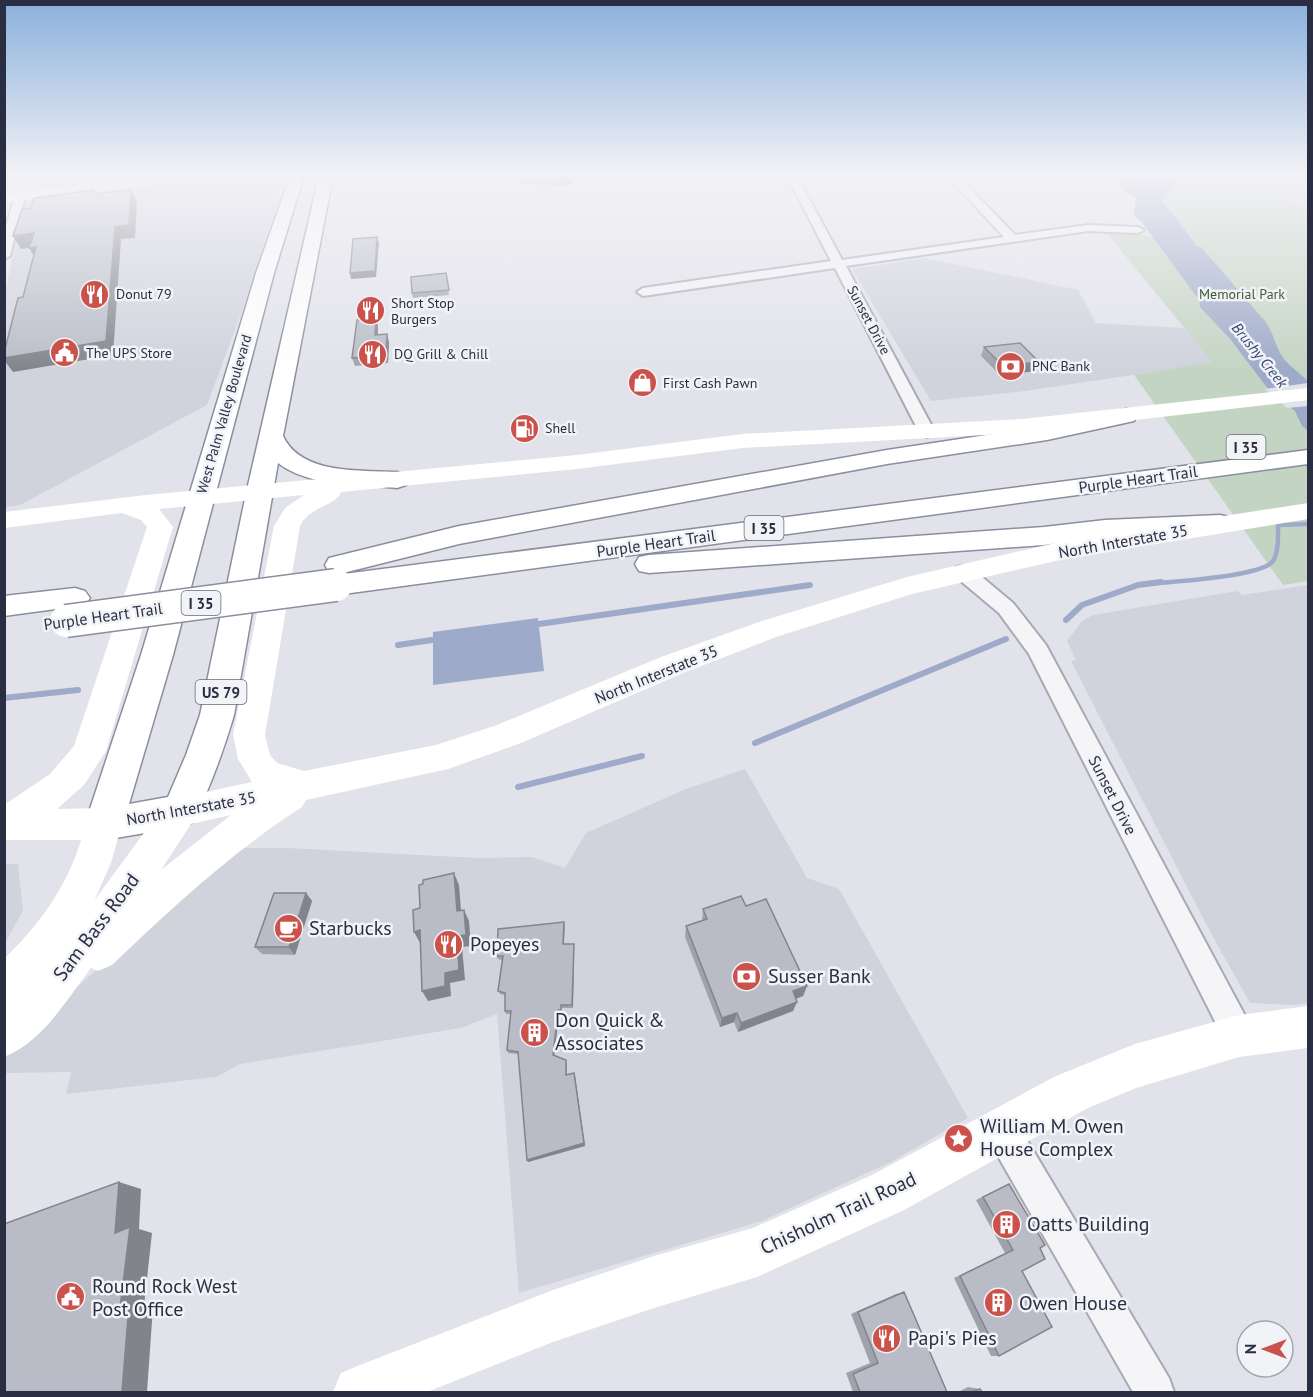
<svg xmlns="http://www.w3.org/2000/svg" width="1313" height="1397" font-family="'PT Sans',sans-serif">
<rect width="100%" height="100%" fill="#e2e3ea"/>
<path fill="#d0d2dc" d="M 228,176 L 284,176 L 285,179 L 242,311 L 207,405 L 20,505 L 5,507 L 5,292 L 25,201 Z
M 1234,176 L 1308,176 L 1308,209 L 1289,200 Z
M 925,258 L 1078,290 L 1096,323 L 1184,328 L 1213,363 L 1025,391 L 931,401 L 852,269 Z
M 1308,585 L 1308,1003 L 1294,1005 L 1250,1003 L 1205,922 L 1071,661 L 1076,660 L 1067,641 L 1082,621 L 1093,615 L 1237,591 L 1242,595 Z
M 745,769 L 807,878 L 839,889 L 968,1118 L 889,1163 L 762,1221 L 519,1293 L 497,1014 L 461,1028 L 240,1064 L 216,1077 L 66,1094 L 71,1072 L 5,1073 L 4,1051 L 167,908 L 226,848 L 287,848 L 477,858 L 532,857 L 565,868 L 586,833 L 686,789 Z
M 5,864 L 18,864 L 23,910 L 5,944 Z"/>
<path fill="#c4d4c3" d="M 1159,176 L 1234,176 L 1308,209 L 1308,581 L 1283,585 L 1134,375 L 1212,362 L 1106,232 L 1129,232 L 1197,246 L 1162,199 Z"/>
<path fill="#9eaac9" d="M 1122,176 L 1180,176 L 1162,200 L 1197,246 L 1201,247 L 1265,321 C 1274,333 1275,347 1284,359 C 1291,368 1301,373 1308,382 L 1308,431 L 1302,426 L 1295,411 L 1268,389 L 1231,340 L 1200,307 L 1199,300 L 1141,221 L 1134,216 L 1136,198 L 1122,189 L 1116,180 Z
M 538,618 L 544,671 L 433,685 L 433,632 Z"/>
<path fill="#e2e3ea" d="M 1308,383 L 1308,406 L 1287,408 L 1265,389 Z"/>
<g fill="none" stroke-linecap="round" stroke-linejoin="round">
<path stroke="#9eaac9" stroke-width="4.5" d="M 1147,584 C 1169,582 1262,577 1273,561 C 1279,551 1278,536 1278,525 L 1308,524"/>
<path stroke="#9eaac9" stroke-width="6" d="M 1066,620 L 1082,605 L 1138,585 L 1161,582
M 532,625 L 810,585
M 398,645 L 439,639
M 4,698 L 78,690
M 755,743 L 1006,639
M 518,787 L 642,756"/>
<defs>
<path id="street" d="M 787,176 L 797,176 L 842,260 L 1004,237 L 947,176 L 958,176 L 1015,235 L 1088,225 L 1138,227 L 1144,230 L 1138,233 L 1088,231 L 846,266 L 935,432 L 927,437 L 919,432 L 835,268 L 643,296 L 637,292 L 643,288 L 831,261 Z
M 20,193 L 25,196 L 10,256 L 4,259 L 4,233 L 15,196 Z
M 963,566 L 970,567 L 1013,603 L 1046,645 L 1250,1025 L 1254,1036 L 1250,1047 L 1239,1051 L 1228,1047 L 1029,654 L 999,613 L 956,577 L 953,572 L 956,567 Z
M 1003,1116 L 1015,1120 L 1169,1378 L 1174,1392 L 1133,1392 L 991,1144 L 987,1132 L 991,1120 Z"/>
<path id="highway" d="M 290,176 L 304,176 L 274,273 L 173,655 L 129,804 L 168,797 L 186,755 L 200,715 L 246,494 L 319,176 L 333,176 L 283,436 C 301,475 361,470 397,472 L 406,475 L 410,480 L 406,485 L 397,488 C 360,484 309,487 278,463 L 234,715 C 223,752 210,788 193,822 L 180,827 L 104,840 L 91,836 L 85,824 L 141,655 L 256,273 Z
M 1126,409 L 1134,411 L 1137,416 L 1134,421 L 1047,440 L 887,464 L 459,544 L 339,574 L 329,572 L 325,565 L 329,558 L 459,526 L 887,450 L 1047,426 Z
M 1308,450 L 1308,464 L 336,595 L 326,592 L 322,585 L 326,578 L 336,575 Z
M 1220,515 L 1229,517 L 1233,523 L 1229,529 L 1220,531 L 1105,536 L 1044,545 L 649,573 L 639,571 L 635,564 L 639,557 L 649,555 L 1044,527 L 1105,520 Z
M 75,588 L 85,591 L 90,598 L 85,605 L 4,616 L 4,596 Z"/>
</defs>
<use href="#street" stroke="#a7a9b4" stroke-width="4"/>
<use href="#highway" stroke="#8a8ea0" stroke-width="3"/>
<use href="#street" fill="#f5f5f8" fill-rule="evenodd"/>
<path fill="#fff" fill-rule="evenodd" d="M 156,176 L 199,176 L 192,180 L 4,202 L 4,194 Z
M 1308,388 L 1308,400 L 1022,433 L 742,448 L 577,469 L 341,492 C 338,505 308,507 300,526 L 265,735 L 270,755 L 277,763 L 304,771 L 436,745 L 497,725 L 661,657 L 759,622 L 907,577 L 1064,541 L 1308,503 L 1308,519 L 1064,559 L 912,594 L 779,636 L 683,673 L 521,743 L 448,769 L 306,800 L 302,807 C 232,852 172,908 112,965 L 98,971 L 91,968 C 66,1000 44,1041 4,1057 L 4,959 C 39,925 67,887 81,840 L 4,840 L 4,805 L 50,774 L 74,746 L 147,527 L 141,520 L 122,513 L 4,528 L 4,512 L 146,495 L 577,455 L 742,434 L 1022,419 ZM 304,495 L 285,508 L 274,526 L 233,735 L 238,759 L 252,782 L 168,800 L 94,901 L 111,863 L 122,824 L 117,813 L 104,808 L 57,809 L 84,785 L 106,751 L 173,527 L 159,509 ZM 231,815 L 161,870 L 191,824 Z
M 1308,1006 L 1308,1048 L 1239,1057 L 1136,1088 L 1088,1108 L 904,1210 L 757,1277 L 654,1308 L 553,1342 L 427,1392 L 333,1392 L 341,1373 L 360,1365 L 553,1290 L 654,1256 L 753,1228 L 870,1176 L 1056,1076 L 1135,1044 L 1239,1015 Z"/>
<use href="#highway" fill="#fff" fill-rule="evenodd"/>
<defs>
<path id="highway-bridge" d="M 66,621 L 336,585"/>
</defs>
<use href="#highway-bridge" stroke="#8a8ea0" stroke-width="35" stroke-linecap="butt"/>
<use href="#highway-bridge" stroke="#fff" stroke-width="32"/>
</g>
<path fill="#9fa2ab" d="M 518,176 L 580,176 L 579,179 L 573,181 L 572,184 L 558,186 L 521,184 L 520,180 L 518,180 Z
M 446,273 L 449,295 L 413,298 L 412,293 Z
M 376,318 L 378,326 L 378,335 L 389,342 L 388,363 L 355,366 L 352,358 Z
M 984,347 L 1036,371 L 1000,375 L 981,356 Z
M 306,893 L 312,901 L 295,955 L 262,954 L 255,947 Z
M 746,906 L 807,986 L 803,996 L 796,999 L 793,1011 L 738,1032 L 734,1022 L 720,1027 L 685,937 L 686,926 L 702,921 L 703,909 Z
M 564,922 L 565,926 L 564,944 L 574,944 L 574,947 L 573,1008 L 562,1008 L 562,1013 L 559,1013 L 554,1056 L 566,1060 L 567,1063 L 567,1075 L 575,1076 L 585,1146 L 528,1162 L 527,1160 L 518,1054 L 508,1053 L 507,1050 L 511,1014 L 506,1014 L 505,1011 L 505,995 L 500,994 L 498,991 L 502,960 L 498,959 L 497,956 Z
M 1009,1184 L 1040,1248 L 1022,1271 L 999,1356 L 991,1356 L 954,1278 L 1005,1253 L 976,1200 Z
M 904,1292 L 947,1392 L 853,1392 L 846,1373 L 870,1363 L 851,1314 L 896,1294 Z
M 968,1387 L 980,1389 L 982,1392 L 958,1392 Z"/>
<path fill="#82848b" d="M 557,176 L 580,176 L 579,179 L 573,181 L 572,184 L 558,186 Z
M 131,190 L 137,202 L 135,238 L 121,239 L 113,355 L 13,372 L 4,360 L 4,358 L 115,227 Z
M 34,233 L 41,246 L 21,249 L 13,236 Z
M 377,237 L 379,243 L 376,277 L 351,279 L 350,273 Z
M 36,247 L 37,261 L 29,248 Z
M 376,318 L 378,326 L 377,344 L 375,335 Z
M 387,334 L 389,342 L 388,363 L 386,355 Z
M 1039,362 L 1036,371 L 1000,375 L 1003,366 Z
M 454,873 L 459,885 L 462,923 L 457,911 Z
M 306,893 L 312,901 L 295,955 L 289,947 Z
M 464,910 L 469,921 L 471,946 L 462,947 L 465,980 L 450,983 L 451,996 L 428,1001 L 422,991 L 445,973 Z
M 420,930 L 420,943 L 414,932 Z
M 574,944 L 574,947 L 573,1008 L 572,1005 Z
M 807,986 L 803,996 L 789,1001 L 793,991 Z
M 797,1002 L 793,1011 L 738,1032 L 741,1023 Z
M 558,1010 L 559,1013 L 554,1058 L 553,1055 Z
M 737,1013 L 734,1022 L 720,1027 L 722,1018 Z
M 575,1076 L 585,1146 L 528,1162 L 527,1160 Z
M 119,1182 L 141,1189 L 139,1229 L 152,1233 L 144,1306 L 153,1307 L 147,1392 L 122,1392 L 120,1308 L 115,1233 Z"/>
<path fill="#b9bcc7" stroke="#82848b" stroke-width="1.5" d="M 94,190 L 93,194 L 131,190 L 129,225 L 115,227 L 106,341 L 4,358 L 4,353 L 18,298 L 23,297 L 36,247 L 29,248 L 34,233 L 13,236 L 22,209 L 31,208 L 34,198 Z
M 377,237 L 375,271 L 350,273 L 353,239 Z
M 446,273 L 449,290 L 412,293 L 411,277 Z
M 376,318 L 375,335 L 387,334 L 386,355 L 352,358 L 357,320 Z
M 1020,343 L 1039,362 L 1003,366 L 984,347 Z
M 454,873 L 457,911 L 464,910 L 466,935 L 457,936 L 459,970 L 445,973 L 445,986 L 422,991 L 420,930 L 414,932 L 413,910 L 420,908 L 419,885 L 423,884 L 423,880 Z
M 274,893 L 306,893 L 289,947 L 255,947 Z
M 741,896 L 746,906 L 766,899 L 807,986 L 793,991 L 797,1002 L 741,1023 L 737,1013 L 722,1018 L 686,926 L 707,919 L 703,909 Z
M 564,922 L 563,944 L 574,944 L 572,1005 L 561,1005 L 561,1010 L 558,1010 L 553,1055 L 566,1060 L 566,1075 L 574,1073 L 584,1143 L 527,1160 L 518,1052 L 507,1050 L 511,1011 L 505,1011 L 505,993 L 498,991 L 503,956 L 497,956 L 498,929 Z
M 119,1182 L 115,1233 L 130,1227 L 120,1308 L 129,1304 L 122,1392 L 4,1392 L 4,1224 Z
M 1009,1184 L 1045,1245 L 1040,1248 L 1045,1259 L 1022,1271 L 1052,1327 L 999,1356 L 960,1276 L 1013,1250 L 983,1197 Z
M 904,1292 L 947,1392 L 860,1392 L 853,1374 L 878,1363 L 858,1312 Z
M 980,1389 L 982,1392 L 972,1392 Z"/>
<linearGradient id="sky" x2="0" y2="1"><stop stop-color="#8ab0dc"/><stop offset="0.47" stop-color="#f2f2f6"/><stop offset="1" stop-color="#f2f2f6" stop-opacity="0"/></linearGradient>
<rect width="1313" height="372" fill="url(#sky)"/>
<defs>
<symbol id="restaurant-disc" viewBox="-11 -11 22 22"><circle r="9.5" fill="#cb514b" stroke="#f2f3f7"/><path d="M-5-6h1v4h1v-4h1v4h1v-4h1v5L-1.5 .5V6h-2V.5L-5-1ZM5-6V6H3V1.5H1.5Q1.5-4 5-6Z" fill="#fff"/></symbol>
<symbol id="civic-disc" viewBox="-11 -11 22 22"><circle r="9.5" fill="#cb514b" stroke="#f2f3f7"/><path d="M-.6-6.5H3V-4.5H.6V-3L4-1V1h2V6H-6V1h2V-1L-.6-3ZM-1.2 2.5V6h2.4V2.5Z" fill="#fff"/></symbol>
<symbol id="bank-disc" viewBox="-11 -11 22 22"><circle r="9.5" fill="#cb514b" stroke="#f2f3f7"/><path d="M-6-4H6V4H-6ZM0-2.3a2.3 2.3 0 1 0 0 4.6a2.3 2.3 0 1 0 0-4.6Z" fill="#fff"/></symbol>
<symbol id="shop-disc" viewBox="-11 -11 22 22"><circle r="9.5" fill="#cb514b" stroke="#f2f3f7"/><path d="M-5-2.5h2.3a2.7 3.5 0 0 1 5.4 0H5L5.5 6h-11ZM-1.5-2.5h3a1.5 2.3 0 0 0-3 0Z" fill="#fff"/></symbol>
<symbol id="fuel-disc" viewBox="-11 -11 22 22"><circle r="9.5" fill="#cb514b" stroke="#f2f3f7"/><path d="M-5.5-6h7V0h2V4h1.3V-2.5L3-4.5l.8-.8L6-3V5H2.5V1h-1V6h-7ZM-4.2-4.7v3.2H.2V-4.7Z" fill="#fff"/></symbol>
<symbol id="cafe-disc" viewBox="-11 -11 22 22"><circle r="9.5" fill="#cb514b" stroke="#f2f3f7"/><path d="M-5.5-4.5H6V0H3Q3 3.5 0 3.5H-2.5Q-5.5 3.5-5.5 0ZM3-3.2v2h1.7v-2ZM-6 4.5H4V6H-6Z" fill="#fff"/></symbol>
<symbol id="building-disc" viewBox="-11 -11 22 22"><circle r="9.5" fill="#cb514b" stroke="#f2f3f7"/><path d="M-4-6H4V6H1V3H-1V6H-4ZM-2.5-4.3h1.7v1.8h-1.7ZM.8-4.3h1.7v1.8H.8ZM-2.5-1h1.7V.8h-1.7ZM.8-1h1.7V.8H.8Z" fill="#fff"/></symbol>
<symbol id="sight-disc" viewBox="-11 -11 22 22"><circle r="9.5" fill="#cb514b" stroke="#f2f3f7"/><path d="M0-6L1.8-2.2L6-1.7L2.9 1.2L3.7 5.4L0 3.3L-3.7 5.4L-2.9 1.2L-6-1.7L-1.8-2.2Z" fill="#fff"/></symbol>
</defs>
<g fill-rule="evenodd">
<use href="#restaurant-disc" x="78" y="278" width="33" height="33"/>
<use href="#restaurant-disc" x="354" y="294" width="33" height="33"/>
<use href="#civic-disc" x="48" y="336" width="33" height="33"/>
<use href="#restaurant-disc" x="356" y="338" width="33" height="33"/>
<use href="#bank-disc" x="994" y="350" width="33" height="33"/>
<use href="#shop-disc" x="626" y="366" width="33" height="33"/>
<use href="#fuel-disc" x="508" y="412" width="33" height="33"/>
<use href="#cafe-disc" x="272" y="912" width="33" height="33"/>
<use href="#restaurant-disc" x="432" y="928" width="33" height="33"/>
<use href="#bank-disc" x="730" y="960" width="33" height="33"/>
<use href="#building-disc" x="518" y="1016" width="33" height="33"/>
<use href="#sight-disc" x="942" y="1122" width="33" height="33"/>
<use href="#building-disc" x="990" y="1208" width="33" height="33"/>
<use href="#civic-disc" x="54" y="1280" width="33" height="33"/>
<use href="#building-disc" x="982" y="1286" width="33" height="33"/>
<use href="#restaurant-disc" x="870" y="1322" width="33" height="33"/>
</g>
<g text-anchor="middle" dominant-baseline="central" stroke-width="5" stroke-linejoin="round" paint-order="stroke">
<g font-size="14" fill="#2a2e42" stroke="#f2f3f7" text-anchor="start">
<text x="116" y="294">Donut 79</text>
<text x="391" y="303">Short Stop<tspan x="391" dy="16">Burgers</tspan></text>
<text x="86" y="353">The UPS Store</text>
<text x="394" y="354">DQ Grill &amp; Chill</text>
<text x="1032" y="366">PNC Bank</text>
<text x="663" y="383">First Cash Pawn</text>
<text x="545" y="428">Shell</text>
</g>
<g font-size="14" fill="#385d38" stroke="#f2f3f7">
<text x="1242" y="294">Memorial Park</text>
</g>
<g font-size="14" fill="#2a2e42" stroke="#f2f3f7">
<text transform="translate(869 320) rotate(62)">Sunset Drive</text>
<text transform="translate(224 414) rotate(-74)">West Palm Valley Boulevard</text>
</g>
<g font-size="15" font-style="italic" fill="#354575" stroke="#f2f3f7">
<text transform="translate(1260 355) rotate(51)">Brushy Creek</text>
</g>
<g fill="#f2f3f7" stroke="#666978" stroke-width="1.5">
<rect x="1226.5" y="435" width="39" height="24" rx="4.5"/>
<rect x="744.5" y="516" width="39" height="24" rx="4.5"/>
<rect x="181.5" y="591" width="39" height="24" rx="4.5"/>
<rect x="195.5" y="680" width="51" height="24" rx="4.5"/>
</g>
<g font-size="15" font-weight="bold" fill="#2a2e42">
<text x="1246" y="447">I 35</text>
<text x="764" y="528">I 35</text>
<text x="201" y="603">I 35</text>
<text x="221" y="692">US 79</text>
</g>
<g font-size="16" fill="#2a2e42" stroke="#f2f3f7">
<text transform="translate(1138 479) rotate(-8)">Purple Heart Trail</text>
<text transform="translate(1123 541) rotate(-10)">North Interstate 35</text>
<text transform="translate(656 543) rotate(-8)">Purple Heart Trail</text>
<text transform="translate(103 616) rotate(-8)">Purple Heart Trail</text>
<text transform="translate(656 674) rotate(-22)">North Interstate 35</text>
<text transform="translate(1113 795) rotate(63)">Sunset Drive</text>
<text transform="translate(191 808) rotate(-10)">North Interstate 35</text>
</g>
<g font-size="20" fill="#2a2e42" stroke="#f2f3f7">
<text transform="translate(96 927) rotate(-53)">Sam Bass Road</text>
<text transform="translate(838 1213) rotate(-25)">Chisholm Trail Road</text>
</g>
<g font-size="20" fill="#2a2e42" stroke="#f2f3f7" text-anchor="start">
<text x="309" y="928">Starbucks</text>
<text x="470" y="944">Popeyes</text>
<text x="768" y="976">Susser Bank</text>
<text x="555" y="1020">Don Quick &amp;<tspan x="555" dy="23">Associates</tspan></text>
<text x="980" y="1126">William M. Owen<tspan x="980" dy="23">House Complex</tspan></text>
<text x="1027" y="1224">Oatts Building</text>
<text x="92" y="1286">Round Rock West<tspan x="92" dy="23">Post Office</tspan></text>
<text x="1019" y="1303">Owen House</text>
<text x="908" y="1338">Papi's Pies</text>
</g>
</g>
<rect width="1313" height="1397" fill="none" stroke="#2a2e42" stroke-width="12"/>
<g transform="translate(1265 1349) rotate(270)"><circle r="28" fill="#f2f3f7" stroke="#a2a4af" stroke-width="1.5"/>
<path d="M0-4.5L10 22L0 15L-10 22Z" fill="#cb514b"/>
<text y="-9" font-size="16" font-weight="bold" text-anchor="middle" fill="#2a2e42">N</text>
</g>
</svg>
